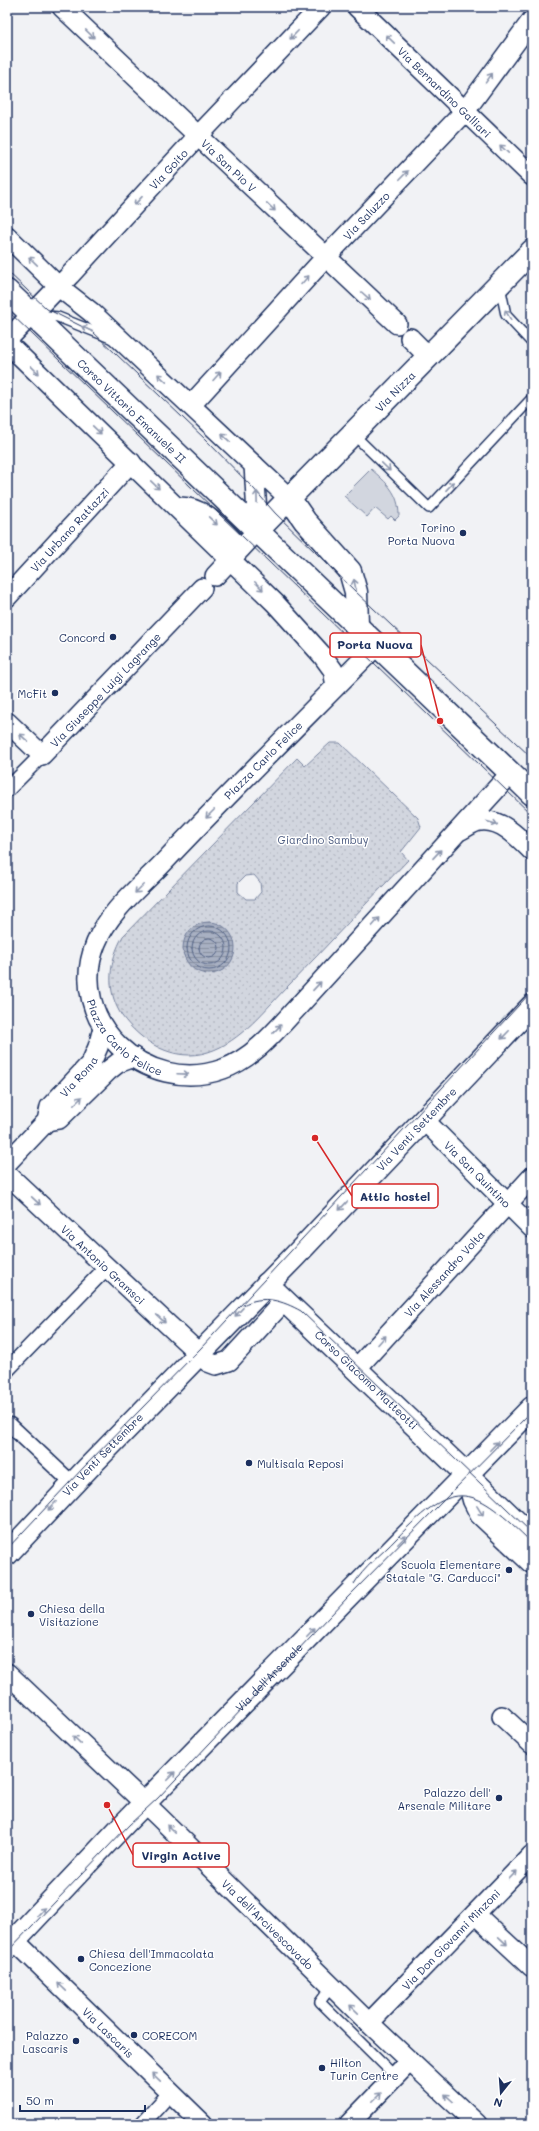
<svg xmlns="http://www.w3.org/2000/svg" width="539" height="2131" font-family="Mali,sans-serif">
<defs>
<pattern id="garden-dots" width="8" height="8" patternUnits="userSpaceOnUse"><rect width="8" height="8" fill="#d2d6df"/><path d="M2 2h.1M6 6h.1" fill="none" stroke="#b4b8c2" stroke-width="1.8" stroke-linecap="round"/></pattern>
<pattern id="water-rules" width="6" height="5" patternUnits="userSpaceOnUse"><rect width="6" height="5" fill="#a8b0c2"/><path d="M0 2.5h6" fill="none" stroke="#8890a1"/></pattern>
</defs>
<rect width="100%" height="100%" fill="#f1f2f5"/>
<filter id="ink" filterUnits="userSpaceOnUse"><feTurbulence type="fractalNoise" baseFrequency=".025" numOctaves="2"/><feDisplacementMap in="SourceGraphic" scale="8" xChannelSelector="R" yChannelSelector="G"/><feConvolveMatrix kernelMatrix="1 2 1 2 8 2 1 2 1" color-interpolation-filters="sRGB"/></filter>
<g filter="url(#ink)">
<path fill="#d2d6df" stroke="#76829e" d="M 371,469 C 387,483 399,493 399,516 L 395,520 L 391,516 L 388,519 L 375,508 L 367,517 L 344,496 Z"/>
<path fill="url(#garden-dots)" stroke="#76829e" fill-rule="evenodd" d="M 330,743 L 340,743 L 418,818 L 421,827 L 401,852 L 408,860 C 368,901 329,944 289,985 C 266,1008 241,1042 208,1052 C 174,1063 141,1042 122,1016 C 105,990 109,961 123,936 L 297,758 L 305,766 ZM 254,875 L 260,882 L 261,892 L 255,899 L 246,899 L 238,892 L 238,883 L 245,876 ZM 183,953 L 224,969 C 206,977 190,971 183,953 Z"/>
<path fill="url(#water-rules)" stroke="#707c9a" d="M183 948a26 26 0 1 1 52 0a26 26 0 1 1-52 0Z"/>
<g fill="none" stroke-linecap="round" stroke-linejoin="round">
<path stroke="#536386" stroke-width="1" d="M187 948a22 22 0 1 1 44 0a22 22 0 1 1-44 0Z
M192 948a17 17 0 1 1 34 0a17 17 0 1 1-34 0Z
M199 948a10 10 0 1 1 20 0a10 10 0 1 1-20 0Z"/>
<defs>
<path id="service" d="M 500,286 L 506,315 L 532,343
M 38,315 L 58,317 L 113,339
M 353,434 L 429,508 L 532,398
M 331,1987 L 320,2002 L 396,2077"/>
<path id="pedestrian" d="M 7,790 L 42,755
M 7,1370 L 107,1267
M 10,1425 L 73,1484
M 142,2124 L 171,2092"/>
<g id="minor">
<path id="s1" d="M 62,7 L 397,324"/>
<path id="s2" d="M 357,7 L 532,176"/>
<path d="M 7,236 L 59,287 L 91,312 L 289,498"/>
<path d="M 410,338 L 429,357"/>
<path id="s3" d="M 7,340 L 70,275 L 198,136 L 321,7"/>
<path d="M 7,343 L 275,603 L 322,655 L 333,670 L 336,686"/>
<path id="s4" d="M 191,405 L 325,258 L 465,111 L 532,20"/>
<path d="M 180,507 C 206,507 223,531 241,548"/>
<path d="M 215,576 L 258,530 L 254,465"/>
<path id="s5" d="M 7,597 L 131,462"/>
<path id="s6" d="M 384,650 L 378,647 L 372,650 C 302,721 231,791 163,863 C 140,887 109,911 96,943 C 64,1021 146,1097 223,1069 C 252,1059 275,1032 295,1010 L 511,773"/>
<path id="s7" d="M 7,722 L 42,755 L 202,588"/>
<path d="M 461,830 C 467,827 474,821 481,821 C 502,819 519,838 532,851"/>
<path id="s8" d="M 424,1120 L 532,1228"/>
<path d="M 47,1121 L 59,1119 L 109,1070 L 118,1063 L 134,1057"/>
<path id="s9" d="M 7,1163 L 47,1121 L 50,1107 L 91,1063 L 98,1047 L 103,1028"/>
<path id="s10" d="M 7,1174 L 208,1362 L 216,1365 L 229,1361 L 284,1301"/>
<path id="s11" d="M 356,1369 L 532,1177"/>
<path id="s12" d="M 7,1673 L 158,1816 L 369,2023 L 477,2124"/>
<path d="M 502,1716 L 532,1744"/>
<path d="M 475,1914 L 532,1967"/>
<path id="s13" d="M 14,1940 L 203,2124"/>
<path id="s14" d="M 369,2023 L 532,1855"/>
<path d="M 349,2124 L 410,2061"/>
</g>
<g id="tertiary">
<path id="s15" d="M 258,530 L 532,251"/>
<path id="s16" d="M 267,1284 L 532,1537"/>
<path d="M 468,1477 L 474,1500 L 481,1514 L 532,1562"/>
<path id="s17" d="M 7,1554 L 87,1469 L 294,1257 L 532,1006"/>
<path id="s18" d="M 7,1948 L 126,1822 L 532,1408"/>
</g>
<g id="primary">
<path id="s19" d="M 7,291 C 182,458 358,625 532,794"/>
<path d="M 289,498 L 305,521 L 350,571 L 356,592 L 357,624"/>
</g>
</defs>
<use href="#service" stroke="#1b2f5e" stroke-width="12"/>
<use href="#pedestrian" stroke="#1b2f5e" stroke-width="17"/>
<use href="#minor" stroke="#1b2f5e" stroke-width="22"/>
<use href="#tertiary" stroke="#1b2f5e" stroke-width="25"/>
<use href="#primary" stroke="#1b2f5e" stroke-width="25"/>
<use href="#service" stroke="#fff" stroke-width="9"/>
<use href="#pedestrian" stroke="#fff" stroke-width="14"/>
<use href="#minor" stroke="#fff" stroke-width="19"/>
<use href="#tertiary" stroke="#fff" stroke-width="22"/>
<use href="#primary" stroke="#fff" stroke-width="22"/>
<path stroke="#1b2f5e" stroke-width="1" d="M 7,271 L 47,309 L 93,332 L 205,439 L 254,489 L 275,513 L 356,592 L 532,758
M 7,310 L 532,815
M 243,1305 C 263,1294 283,1301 301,1311 L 532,1533
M 7,1549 L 84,1467 L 201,1348 L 532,991
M 354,1584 C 363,1568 383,1553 396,1539 C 456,1476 474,1486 532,1543
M 7,1952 L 129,1825 L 158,1798 L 347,1598 L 532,1411"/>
</g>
<defs><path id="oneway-shaft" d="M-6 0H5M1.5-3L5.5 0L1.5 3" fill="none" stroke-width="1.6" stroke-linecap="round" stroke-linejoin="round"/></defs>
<g stroke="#8d97ae">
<use href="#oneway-shaft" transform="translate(90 34) rotate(44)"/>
<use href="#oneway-shaft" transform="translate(294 35) rotate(134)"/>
<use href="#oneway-shaft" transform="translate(390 39) rotate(-136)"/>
<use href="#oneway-shaft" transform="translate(489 78) rotate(-54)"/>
<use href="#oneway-shaft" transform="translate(504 149) rotate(-136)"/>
<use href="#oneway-shaft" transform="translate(404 175) rotate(-46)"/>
<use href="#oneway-shaft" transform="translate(138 201) rotate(133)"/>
<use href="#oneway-shaft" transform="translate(271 207) rotate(44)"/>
<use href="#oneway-shaft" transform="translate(33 261) rotate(-136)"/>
<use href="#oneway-shaft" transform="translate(305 280) rotate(-48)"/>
<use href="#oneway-shaft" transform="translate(366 296) rotate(42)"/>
<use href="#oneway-shaft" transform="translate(508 315) rotate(-120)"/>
<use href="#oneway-shaft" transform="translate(87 329) rotate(-155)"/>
<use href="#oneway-shaft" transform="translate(35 370) rotate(44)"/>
<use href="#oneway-shaft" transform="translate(217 376) rotate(-48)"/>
<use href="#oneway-shaft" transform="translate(162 378) rotate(-137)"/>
<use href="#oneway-shaft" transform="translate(97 430) rotate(44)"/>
<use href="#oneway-shaft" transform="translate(226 438) rotate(-137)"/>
<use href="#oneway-shaft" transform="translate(386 467) rotate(44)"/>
<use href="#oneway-shaft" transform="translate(155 485) rotate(44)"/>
<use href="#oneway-shaft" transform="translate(450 486) rotate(-47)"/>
<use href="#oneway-shaft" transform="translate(257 497) rotate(-91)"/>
<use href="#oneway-shaft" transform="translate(213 521) rotate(43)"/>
<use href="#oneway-shaft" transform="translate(355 585) rotate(-101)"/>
<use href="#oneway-shaft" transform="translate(259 586) rotate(45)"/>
<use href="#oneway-shaft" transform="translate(24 738) rotate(-137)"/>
<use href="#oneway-shaft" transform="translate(210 814) rotate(135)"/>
<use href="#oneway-shaft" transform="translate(492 823) rotate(16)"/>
<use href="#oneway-shaft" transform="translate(437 854) rotate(-47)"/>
<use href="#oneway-shaft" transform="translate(139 889) rotate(135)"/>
<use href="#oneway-shaft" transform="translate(376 922) rotate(-48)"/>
<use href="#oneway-shaft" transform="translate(317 986) rotate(-47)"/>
<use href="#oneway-shaft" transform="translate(277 1029) rotate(-46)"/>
<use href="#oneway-shaft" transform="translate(505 1035) rotate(134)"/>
<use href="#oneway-shaft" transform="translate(183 1074) rotate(2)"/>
<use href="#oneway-shaft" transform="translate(78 1101) rotate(-45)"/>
<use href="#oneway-shaft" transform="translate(36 1201) rotate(43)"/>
<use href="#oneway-shaft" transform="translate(343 1206) rotate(133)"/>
<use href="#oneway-shaft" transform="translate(239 1312) rotate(133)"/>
<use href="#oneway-shaft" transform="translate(161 1319) rotate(43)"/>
<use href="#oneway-shaft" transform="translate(382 1340) rotate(-48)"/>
<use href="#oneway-shaft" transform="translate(494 1446) rotate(-46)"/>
<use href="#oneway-shaft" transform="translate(52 1506) rotate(133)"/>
<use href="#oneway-shaft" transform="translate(480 1511) rotate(58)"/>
<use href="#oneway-shaft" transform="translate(402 1540) rotate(-45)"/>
<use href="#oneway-shaft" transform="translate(311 1632) rotate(-46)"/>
<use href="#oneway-shaft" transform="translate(77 1740) rotate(-136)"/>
<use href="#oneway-shaft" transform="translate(171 1776) rotate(-46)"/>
<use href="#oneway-shaft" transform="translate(171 1829) rotate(-136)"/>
<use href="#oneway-shaft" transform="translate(513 1875) rotate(-46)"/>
<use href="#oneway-shaft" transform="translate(41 1912) rotate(-47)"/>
<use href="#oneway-shaft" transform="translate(503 1941) rotate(43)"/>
<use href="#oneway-shaft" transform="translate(62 1987) rotate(-136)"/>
<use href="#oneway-shaft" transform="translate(354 2009) rotate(-136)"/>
<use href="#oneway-shaft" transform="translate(156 2077) rotate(-136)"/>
<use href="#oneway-shaft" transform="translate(377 2097) rotate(-45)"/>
<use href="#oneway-shaft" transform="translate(449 2098) rotate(-138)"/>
</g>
</g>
<g fill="#1b2f5e" stroke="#fff" stroke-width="1.5">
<circle cx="463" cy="533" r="4"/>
<circle cx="113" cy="637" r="4"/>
<circle cx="55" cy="693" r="4"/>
<circle cx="249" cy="1463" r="4"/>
<circle cx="509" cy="1570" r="4"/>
<circle cx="31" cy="1614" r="4"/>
<circle cx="499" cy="1798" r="4"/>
<circle cx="81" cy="1959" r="4"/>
<circle cx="134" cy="2035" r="4"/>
<circle cx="76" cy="2041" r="4"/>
<circle cx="322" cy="2068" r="4"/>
</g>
<g text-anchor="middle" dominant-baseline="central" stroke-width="3" stroke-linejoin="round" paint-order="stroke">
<g font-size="11" fill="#1b2f5e" stroke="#fff">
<text stroke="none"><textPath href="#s2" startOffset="122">Via Bernardino Galliari</textPath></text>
<text stroke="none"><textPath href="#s1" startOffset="230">Via San Pio V</textPath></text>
<text stroke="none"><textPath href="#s3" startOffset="235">Via Goito</textPath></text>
<text stroke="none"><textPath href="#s4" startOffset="258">Via Saluzzo</textPath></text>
<text stroke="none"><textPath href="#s15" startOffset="195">Via Nizza</textPath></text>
<text stroke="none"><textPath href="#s19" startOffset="173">Corso Vittorio Emanuele II</textPath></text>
<text stroke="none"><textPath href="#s5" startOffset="92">Via Urbano Rattazzi</textPath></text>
<text stroke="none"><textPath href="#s7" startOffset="139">Via Giuseppe Luigi Lagrange</textPath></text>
<text transform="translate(263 760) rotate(-45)">Piazza Carlo Felice</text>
<text stroke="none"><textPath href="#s6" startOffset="527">Piazza Carlo Felice</textPath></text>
<text stroke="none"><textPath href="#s9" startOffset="114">Via Roma</textPath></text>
<text stroke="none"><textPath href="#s17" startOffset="590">Via Venti Settembre</textPath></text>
<text stroke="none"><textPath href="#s8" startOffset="76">Via San Quintino</textPath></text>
<text stroke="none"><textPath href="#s10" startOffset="132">Via Antonio Gramsci</textPath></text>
<text stroke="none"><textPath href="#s11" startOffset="130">Via Alessandro Volta</textPath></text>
<text stroke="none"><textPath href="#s16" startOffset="138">Corso Giacomo Matteotti</textPath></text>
<text stroke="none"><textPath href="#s17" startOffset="138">Via Venti Settembre</textPath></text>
<text stroke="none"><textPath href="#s18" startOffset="377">Via dell'Arsenale</textPath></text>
<text stroke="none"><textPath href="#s12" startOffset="362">Via dell'Arcivescovado</textPath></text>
<text stroke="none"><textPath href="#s14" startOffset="117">Via Don Giovanni Minzoni</textPath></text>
<text stroke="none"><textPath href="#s13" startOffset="132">Via Lascaris</textPath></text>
</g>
<g font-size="11" fill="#1b2f5e" stroke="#fff" text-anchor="end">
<text x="455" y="527">Torino<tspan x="455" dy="13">Porta Nuova</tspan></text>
<text x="105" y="637">Concord</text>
<text x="47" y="693">McFit</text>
<text x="257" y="1463" text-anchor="start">Multisala Reposi</text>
<text x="501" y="1564">Scuola Elementare<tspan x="501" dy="13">Statale "G. Carducci"</tspan></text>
<text x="39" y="1608" text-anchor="start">Chiesa della<tspan x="39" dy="13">Visitazione</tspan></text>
<text x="491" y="1792">Palazzo dell'<tspan x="491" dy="13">Arsenale Militare</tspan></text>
<text x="89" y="1953" text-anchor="start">Chiesa dell'Immacolata<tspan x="89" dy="13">Concezione</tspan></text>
<text x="68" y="2035">Palazzo<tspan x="68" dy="13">Lascaris</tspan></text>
<text x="142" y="2035" text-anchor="start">CORECOM</text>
<text x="330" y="2062" text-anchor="start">Hilton<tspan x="330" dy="13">Turin Centre</tspan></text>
</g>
<g font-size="11" fill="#49597e" stroke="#fff">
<text x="323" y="839">Giardino Sambuy</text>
</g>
</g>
<path fill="none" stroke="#d62828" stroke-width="1.5" d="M440 721L421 645M315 1138L352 1196M107 1805L133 1855"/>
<g fill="#d62828" stroke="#fff" stroke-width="1.5">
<circle cx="440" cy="721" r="4"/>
<circle cx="315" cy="1138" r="4"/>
<circle cx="107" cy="1805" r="4"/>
</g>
<g fill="#fff" stroke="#d62828" stroke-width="1.5">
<rect x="330" y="633" width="91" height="24" rx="4"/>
<rect x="352" y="1184" width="86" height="24" rx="4"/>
<rect x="133" y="1843" width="96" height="24" rx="4"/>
</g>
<g font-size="12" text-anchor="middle" font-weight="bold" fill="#1b2f5e">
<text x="375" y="649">Porta Nuova</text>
<text x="395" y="1201">Attic hostel</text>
<text x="181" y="1860">Virgin Active</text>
</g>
<rect width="539" height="2131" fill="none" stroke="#fff" stroke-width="24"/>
<rect x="12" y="12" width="515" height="2107" fill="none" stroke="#1b2f5e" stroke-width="1.5" filter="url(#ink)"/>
<g transform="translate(501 2093) rotate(197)" stroke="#ffffff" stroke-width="3" paint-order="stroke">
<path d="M0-3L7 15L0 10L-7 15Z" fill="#1b2f5e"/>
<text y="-6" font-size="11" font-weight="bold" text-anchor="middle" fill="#1b2f5e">N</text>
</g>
<path d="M20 2105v6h125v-6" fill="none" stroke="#1b2f5e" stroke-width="2"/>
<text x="26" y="2105" font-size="12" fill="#1b2f5e" stroke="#ffffff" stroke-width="3" paint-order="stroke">50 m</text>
</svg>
